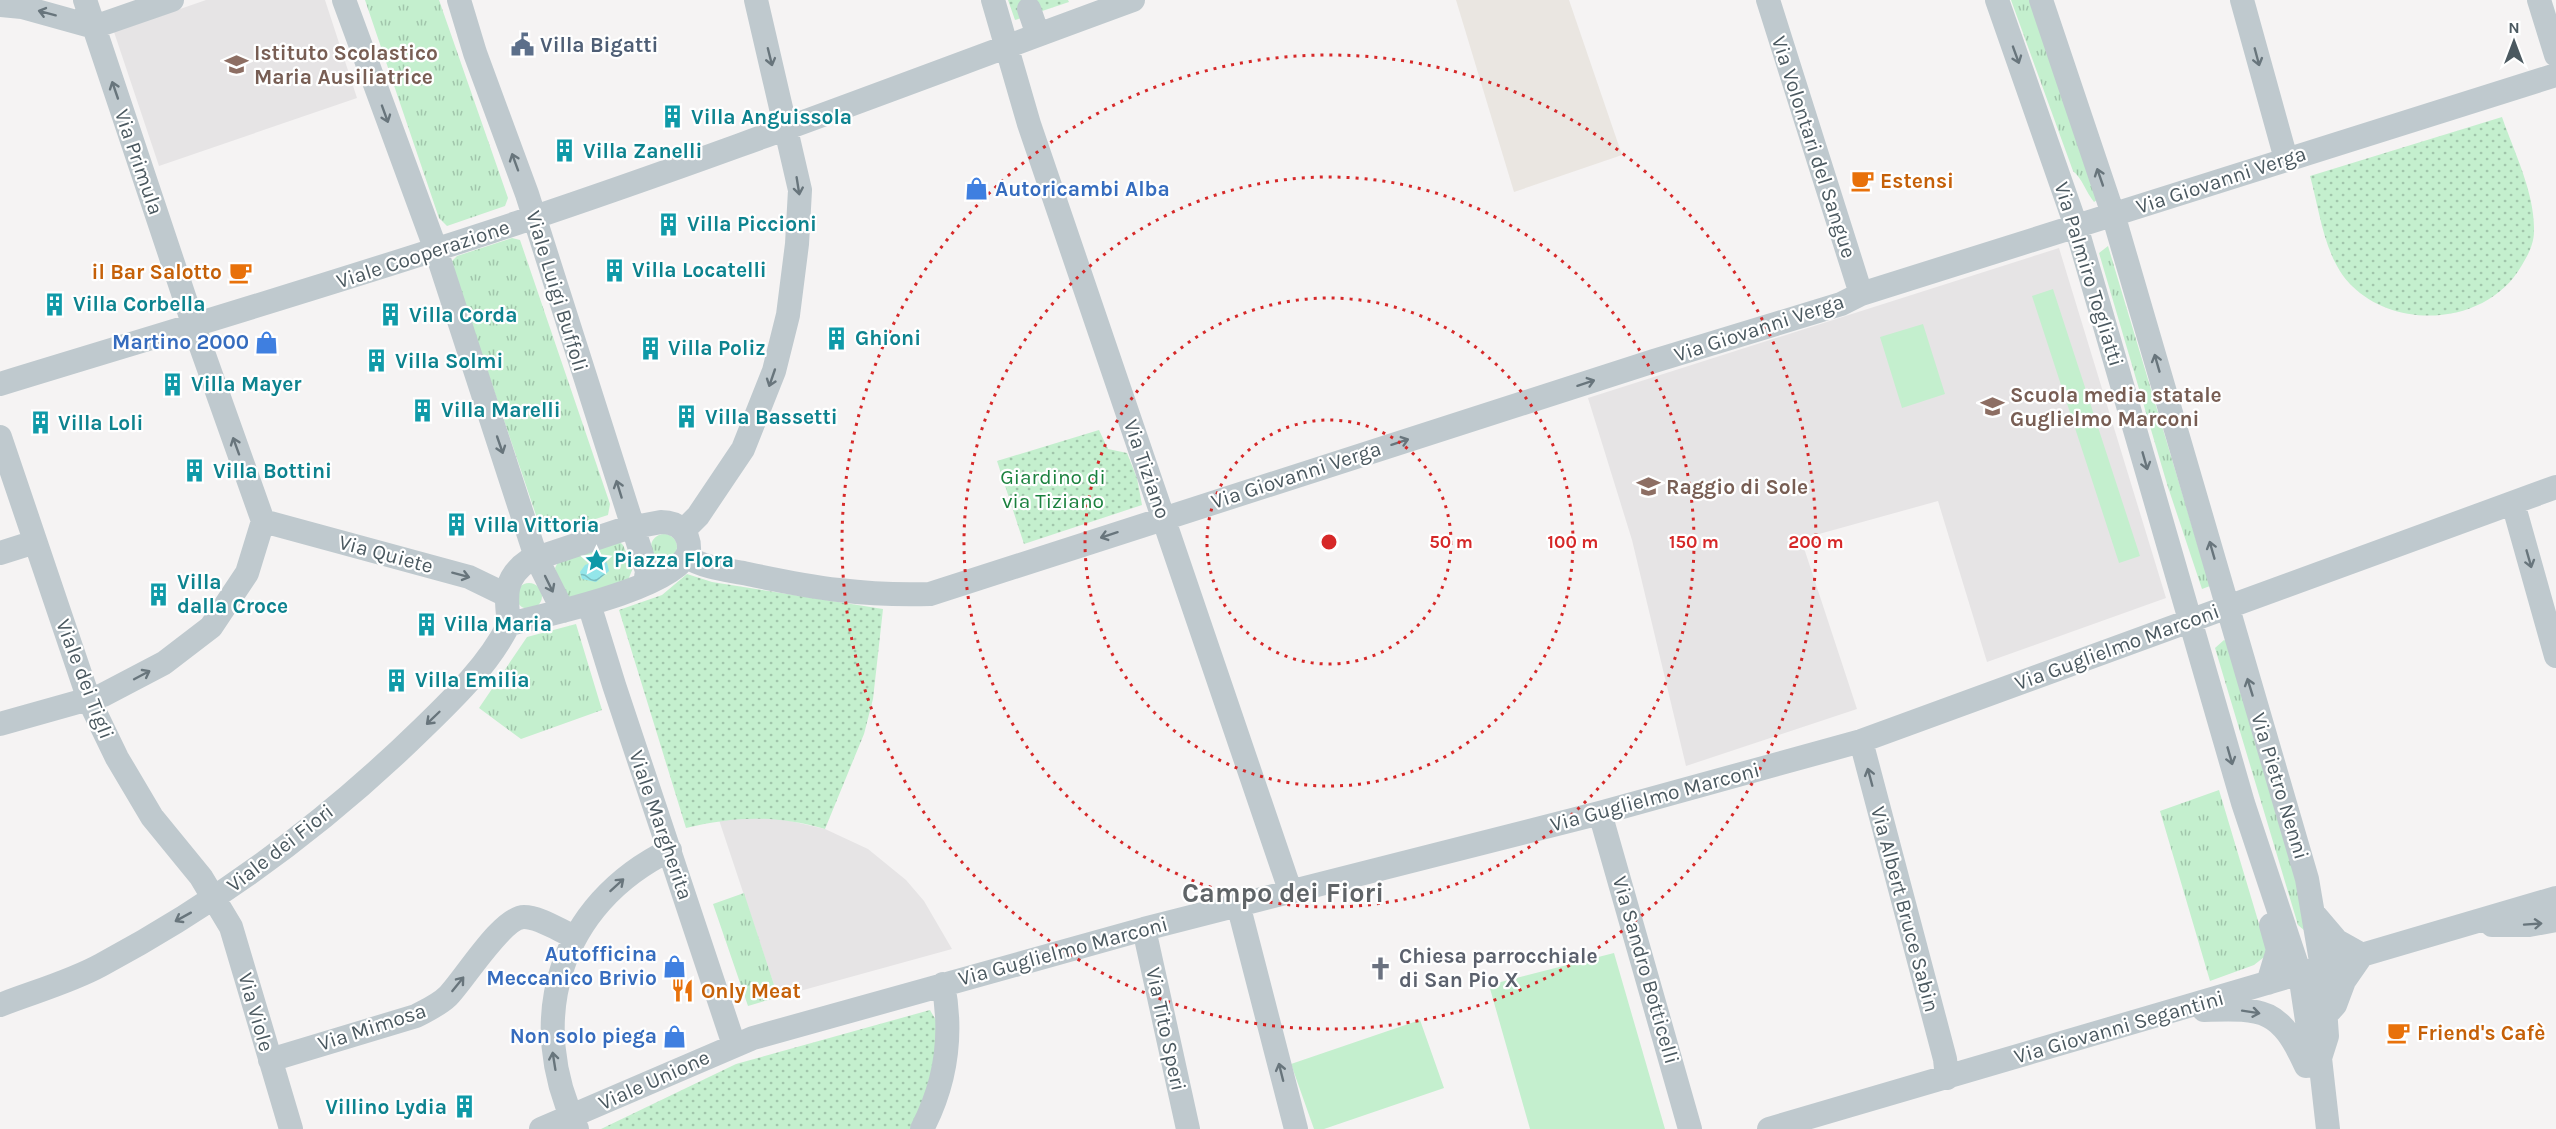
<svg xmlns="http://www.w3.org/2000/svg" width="2556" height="1129" font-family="Karla,sans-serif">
<defs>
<pattern id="grass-tufts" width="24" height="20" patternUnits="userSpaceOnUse" patternTransform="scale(1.5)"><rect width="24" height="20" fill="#c4efce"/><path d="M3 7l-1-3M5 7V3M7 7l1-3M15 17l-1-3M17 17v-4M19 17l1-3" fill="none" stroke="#a1c5ab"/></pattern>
<pattern id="park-dots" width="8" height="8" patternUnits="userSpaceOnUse" patternTransform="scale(1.5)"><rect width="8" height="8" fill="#c4efce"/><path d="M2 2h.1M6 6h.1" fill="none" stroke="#a1c5ab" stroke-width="1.8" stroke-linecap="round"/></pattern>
<pattern id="water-waves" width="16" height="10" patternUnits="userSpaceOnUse" patternTransform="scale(1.5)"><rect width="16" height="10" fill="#93e6ea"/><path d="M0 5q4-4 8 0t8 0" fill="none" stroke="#7abdc1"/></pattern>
</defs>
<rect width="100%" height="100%" fill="#f5f3f3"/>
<path fill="#eae6e1" d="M 1456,0 L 1569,0 L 1622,155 L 1514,192 Z"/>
<path fill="#e6e4e5" d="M 206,0 L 325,0 L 357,98 L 159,166 L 114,32 Z
M 2059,248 L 2166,598 L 1987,662 L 1938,501 L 1801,539 L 1857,709 L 1686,766 L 1632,540 L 1588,398 Z
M 760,817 L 782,819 L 825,829 L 868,849 L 906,880 L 924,901 L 952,949 L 778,997 L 719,820 Z"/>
<path fill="url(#grass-tufts)" d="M 365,0 L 439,0 L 508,198 L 505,206 L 447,226 L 439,218 Z
M 2011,0 L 2032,0 L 2100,198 L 2094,202 C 2086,192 2082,178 2073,171 Z
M 512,238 L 520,240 L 610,504 L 608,515 L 549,534 L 540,527 L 453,269 L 452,261 L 457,256 Z
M 2108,246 L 2210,586 L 2202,589 L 2167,484 L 2099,253 Z
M651 547a13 13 0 1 1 26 0a13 13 0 1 1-26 0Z
M 618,540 L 623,545 L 633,568 L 628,580 L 570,598 L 564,595 L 555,568 L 561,556 Z
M516 596a13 13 0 1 1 26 0a13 13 0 1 1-26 0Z
M 576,624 L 602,710 L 521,739 L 479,708 L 527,637 Z
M 2224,640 L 2231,644 L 2305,897 L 2305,931 L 2298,925 L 2215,648 Z
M 2219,790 L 2268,954 L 2254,965 L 2210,981 L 2160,811 Z
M 744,893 L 778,997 L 748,1006 L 713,904 Z"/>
<path fill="url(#park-dots)" d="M 1008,0 L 1068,0 L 1069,2 L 1015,20 Z
M 2502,117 C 2514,152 2535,193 2534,231 C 2534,244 2528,255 2522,265 C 2489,324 2399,332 2352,286 C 2324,259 2320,211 2310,176 Z
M 1099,430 L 1108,449 L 1127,453 L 1137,478 L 1142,505 L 1024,544 L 997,461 Z
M 687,574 L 712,582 L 883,609 L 873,699 L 864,734 L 825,829 C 777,815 735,816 686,828 L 619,610 L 662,595 Z
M 930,1010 C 932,1014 936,1019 937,1023 C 944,1049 922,1106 910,1129 L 601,1129 L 736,1064 Z"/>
<path fill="#c4efce" d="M 2053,289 L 2140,556 L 2119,563 L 2032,296 Z
M 1923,324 L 1945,394 L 1902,408 L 1880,337 Z
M 1614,953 L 1665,1129 L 1530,1129 L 1489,985 Z
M 1420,1020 L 1444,1088 L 1324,1129 L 1314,1129 L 1291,1064 Z"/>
<path fill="url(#water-waves)" d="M 599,560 L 607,563 L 609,571 L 596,582 L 582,579 L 580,572 L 585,565 Z"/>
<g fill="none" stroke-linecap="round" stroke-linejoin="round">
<path stroke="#bfc9ce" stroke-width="24" d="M 344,0 L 436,250 L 536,557 L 563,611
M 459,0 L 475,53 L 527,194 L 647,571 L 645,584
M 993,0 L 1029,124 L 1290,890
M 1768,0 L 1861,294
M 1997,0 L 2076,226 L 2243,803 L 2300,974 L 2309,1034 L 2320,1058 L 2328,1129
M 2041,0 L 2113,214 L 2307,879 L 2322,967 L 2327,1036 L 2320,1058
M 2242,0 L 2286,159
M 2539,0 L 2556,55
M 0,5 L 22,7 L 94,27 L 172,0
M 1029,9 L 1038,35
M 0,384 C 173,331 346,280 517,223 C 724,154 928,75 1133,0
M 0,437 L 89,700 L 117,758 L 152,817 L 201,877 L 231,927 L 291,1129
M 2513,503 L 2556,656
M 263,521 L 469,577 L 506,595
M 661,522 C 679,522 690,533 689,551 C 677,588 545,615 509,624 C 506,597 503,578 528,561 L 624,529 Z
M 684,530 L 698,516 L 743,449 L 774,371 L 788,315 L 797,244 L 800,190 L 756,0
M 0,553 L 35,542
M 687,557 C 704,568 728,570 748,574 C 814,588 863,596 930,594 L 1654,361 L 1841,304 L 1861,294 L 2556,75
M 589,604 L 614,685 L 734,1045
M 0,724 L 103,695 L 164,663 L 211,627 L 247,573 L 263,521 L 199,341 L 85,0
M 1861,741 L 1945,1059 L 1947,1078
M 1600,813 L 1690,1129
M 1238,904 L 1296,1129
M 2314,914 L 2337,941 L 2362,955
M 2492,925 L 2529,925 L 2556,920
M 1144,929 L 1188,1129
M 2268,983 L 2278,950 L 2271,925
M 0,1005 C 33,992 70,982 101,965 C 219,902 327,822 423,728 C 455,697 489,664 509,624
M 2204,1010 C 2265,1008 2280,1009 2306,1066
M 2325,1016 L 2335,1005 L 2344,981 L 2362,955
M 270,1060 L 416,1016 C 427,1010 439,1005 448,996 C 464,980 502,917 524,917 C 540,917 560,931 575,937
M 541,1129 L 753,1038 L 1144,929 L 1600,813 L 1861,741 L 2556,487
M 577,1129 C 524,1020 559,904 670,850
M 922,1129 C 946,1083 953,1035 943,984
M 1769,1129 L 2556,898"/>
</g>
<defs><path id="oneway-shaft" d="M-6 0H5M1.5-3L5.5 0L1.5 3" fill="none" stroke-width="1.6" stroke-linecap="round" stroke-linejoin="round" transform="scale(1.5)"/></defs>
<g stroke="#68757c">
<use href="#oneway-shaft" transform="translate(47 13) rotate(-165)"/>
<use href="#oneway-shaft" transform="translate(2016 55) rotate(70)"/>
<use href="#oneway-shaft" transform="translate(770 57) rotate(76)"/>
<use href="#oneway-shaft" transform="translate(2257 57) rotate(75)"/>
<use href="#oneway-shaft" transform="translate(115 90) rotate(-109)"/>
<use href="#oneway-shaft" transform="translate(385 114) rotate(70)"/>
<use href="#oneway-shaft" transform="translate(515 162) rotate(-110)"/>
<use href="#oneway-shaft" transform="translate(2100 177) rotate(-109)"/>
<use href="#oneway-shaft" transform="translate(798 186) rotate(81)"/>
<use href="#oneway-shaft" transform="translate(2157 363) rotate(-106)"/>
<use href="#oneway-shaft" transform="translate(772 378) rotate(109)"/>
<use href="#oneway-shaft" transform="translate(1586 383) rotate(-18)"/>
<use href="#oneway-shaft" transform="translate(1400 442) rotate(-18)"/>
<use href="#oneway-shaft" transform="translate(500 445) rotate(71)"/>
<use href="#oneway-shaft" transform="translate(236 446) rotate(-110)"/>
<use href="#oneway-shaft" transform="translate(2145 461) rotate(74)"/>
<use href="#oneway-shaft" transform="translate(619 489) rotate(-107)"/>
<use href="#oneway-shaft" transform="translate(1109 535) rotate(162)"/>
<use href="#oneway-shaft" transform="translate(2212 550) rotate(-106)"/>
<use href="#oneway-shaft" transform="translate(2529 559) rotate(74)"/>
<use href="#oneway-shaft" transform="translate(461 575) rotate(15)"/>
<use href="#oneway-shaft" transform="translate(549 584) rotate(64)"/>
<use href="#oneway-shaft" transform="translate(142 675) rotate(-28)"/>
<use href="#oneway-shaft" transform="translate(2250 687) rotate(-107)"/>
<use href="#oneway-shaft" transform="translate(433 718) rotate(136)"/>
<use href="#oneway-shaft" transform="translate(2230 756) rotate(74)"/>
<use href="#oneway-shaft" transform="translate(1870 777) rotate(-105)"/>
<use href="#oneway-shaft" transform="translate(617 885) rotate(-42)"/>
<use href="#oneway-shaft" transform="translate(183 917) rotate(151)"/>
<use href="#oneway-shaft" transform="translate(2533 924) rotate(-4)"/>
<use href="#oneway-shaft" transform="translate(458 984) rotate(-51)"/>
<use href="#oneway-shaft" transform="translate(2251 1012) rotate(9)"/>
<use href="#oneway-shaft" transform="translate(554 1061) rotate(-99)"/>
<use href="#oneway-shaft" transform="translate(1281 1072) rotate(-104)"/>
</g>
<g fill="none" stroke="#d62828" stroke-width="3" stroke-dasharray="3 6">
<circle cx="1329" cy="542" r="122"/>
<circle cx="1329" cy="542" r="244"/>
<circle cx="1329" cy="542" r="365"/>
<circle cx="1329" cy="542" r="487"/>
</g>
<defs>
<symbol id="civic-bare" viewBox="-9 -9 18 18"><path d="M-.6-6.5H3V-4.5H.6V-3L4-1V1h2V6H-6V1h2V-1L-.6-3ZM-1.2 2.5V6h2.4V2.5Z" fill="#5c6f8a" stroke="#fff" stroke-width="2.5" paint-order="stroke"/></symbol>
<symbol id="school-bare" viewBox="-9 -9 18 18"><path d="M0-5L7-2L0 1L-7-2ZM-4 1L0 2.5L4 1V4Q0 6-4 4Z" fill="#8d6e63" stroke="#fff" stroke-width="2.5" paint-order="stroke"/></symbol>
<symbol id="building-bare" viewBox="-9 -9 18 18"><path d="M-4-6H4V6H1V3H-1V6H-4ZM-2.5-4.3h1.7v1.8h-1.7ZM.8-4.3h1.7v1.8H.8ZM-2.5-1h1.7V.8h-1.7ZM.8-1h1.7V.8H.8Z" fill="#0f9aa8" stroke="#fff" stroke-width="2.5" paint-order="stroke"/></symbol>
<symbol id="cafe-bare" viewBox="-9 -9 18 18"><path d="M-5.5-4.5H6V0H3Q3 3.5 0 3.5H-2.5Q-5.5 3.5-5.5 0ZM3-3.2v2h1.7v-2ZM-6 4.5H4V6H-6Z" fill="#e8710a" stroke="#fff" stroke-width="2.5" paint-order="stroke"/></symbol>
<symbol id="shop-bare" viewBox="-9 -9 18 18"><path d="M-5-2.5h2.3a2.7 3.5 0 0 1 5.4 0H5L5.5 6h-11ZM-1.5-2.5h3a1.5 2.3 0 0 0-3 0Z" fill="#3f7fe0" stroke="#fff" stroke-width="2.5" paint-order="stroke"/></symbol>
<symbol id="sight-bare" viewBox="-9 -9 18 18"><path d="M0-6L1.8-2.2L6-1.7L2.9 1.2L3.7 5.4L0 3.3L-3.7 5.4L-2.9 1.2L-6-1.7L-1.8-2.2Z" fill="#0f9aa8" stroke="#fff" stroke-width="2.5" paint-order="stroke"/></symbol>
<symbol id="church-bare" viewBox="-9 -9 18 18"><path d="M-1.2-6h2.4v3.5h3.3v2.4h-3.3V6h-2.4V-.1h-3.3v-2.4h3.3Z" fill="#6b7280" stroke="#fff" stroke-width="2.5" paint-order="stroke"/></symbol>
<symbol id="restaurant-bare" viewBox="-9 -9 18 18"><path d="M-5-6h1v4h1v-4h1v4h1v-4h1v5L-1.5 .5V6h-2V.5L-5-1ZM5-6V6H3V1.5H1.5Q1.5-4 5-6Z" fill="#e8710a" stroke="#fff" stroke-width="2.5" paint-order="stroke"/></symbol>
</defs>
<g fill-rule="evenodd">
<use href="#civic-bare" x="506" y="28" width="33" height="33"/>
<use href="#school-bare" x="220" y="48" width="33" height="33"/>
<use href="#building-bare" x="656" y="100" width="33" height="33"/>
<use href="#building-bare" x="548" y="134" width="33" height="33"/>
<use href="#cafe-bare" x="1846" y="164" width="33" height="33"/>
<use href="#shop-bare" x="960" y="172" width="33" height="33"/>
<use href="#building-bare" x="652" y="208" width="33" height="33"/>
<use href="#building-bare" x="598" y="254" width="33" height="33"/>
<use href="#cafe-bare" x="224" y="256" width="33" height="33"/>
<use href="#building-bare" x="38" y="288" width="33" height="33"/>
<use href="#building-bare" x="374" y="298" width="33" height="33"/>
<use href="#building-bare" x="820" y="322" width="33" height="33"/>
<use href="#shop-bare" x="250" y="326" width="33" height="33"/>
<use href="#building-bare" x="634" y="332" width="33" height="33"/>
<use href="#building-bare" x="360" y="344" width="33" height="33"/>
<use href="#building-bare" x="156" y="368" width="33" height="33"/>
<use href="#school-bare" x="1976" y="390" width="33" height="33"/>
<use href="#building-bare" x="406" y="394" width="33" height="33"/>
<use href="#building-bare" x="670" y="400" width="33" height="33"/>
<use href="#building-bare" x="24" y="406" width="33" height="33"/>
<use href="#building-bare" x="178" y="454" width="33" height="33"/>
<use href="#school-bare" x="1632" y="470" width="33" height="33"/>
<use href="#building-bare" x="440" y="508" width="33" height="33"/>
<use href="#sight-bare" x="580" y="544" width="33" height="33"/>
<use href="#building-bare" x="142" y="578" width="33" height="33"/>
<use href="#building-bare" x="410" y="608" width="33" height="33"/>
<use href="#building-bare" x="380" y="664" width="33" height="33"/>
<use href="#shop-bare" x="658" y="950" width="33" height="33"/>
<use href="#church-bare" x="1364" y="952" width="33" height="33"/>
<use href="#restaurant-bare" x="666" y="974" width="33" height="33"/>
<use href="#cafe-bare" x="2382" y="1016" width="33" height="33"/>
<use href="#shop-bare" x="658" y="1020" width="33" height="33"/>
<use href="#building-bare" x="448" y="1090" width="33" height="33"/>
</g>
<g text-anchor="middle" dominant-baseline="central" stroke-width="4.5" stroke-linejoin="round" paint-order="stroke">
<g font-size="21" font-weight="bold" fill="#4e5e75" stroke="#fff" text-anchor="start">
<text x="540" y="45">Villa Bigatti</text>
</g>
<g font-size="21" font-weight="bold" fill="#785e54" stroke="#fff" text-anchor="start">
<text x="254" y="53">Istituto Scolastico<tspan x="254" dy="24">Maria Ausiliatrice</tspan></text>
<text x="2010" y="395">Scuola media statale<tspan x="2010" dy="24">Guglielmo Marconi</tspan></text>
<text x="1666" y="487">Raggio di Sole</text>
</g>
<g font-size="21" font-weight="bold" fill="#0d838f" stroke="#fff" text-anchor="start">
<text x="691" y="117">Villa Anguissola</text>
<text x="583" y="151">Villa Zanelli</text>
<text x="687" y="224">Villa Piccioni</text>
<text x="632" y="270">Villa Locatelli</text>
<text x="73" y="304">Villa Corbella</text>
<text x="409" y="315">Villa Corda</text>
<text x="855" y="338">Ghioni</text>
<text x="668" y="348">Villa Poliz</text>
<text x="395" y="361">Villa Solmi</text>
<text x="191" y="384">Villa Mayer</text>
<text x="441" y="410">Villa Marelli</text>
<text x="705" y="417">Villa Bassetti</text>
<text x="58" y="423">Villa Loli</text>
<text x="213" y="471">Villa Bottini</text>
<text x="474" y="525">Villa Vittoria</text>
<text x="614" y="560">Piazza Flora</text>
<text x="177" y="582">Villa<tspan x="177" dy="24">dalla Croce</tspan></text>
<text x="444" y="624">Villa Maria</text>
<text x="415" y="680">Villa Emilia</text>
<text x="447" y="1107" text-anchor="end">Villino Lydia</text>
</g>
<g font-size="21" fill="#4b5960" stroke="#fff">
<text transform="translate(1814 147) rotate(72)">Via Volontari del Sangue</text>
<text transform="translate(139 162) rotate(71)">Via Primula</text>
<text transform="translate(2221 180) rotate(-18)">Via Giovanni Verga</text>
<text transform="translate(423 254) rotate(-18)">Viale Cooperazione</text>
<text transform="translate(2089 274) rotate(73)">Via Palmiro Togliatti</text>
<text transform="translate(557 291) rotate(73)">Viale Luigi Buffoli</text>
<text transform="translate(1759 328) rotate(-18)">Via Giovanni Verga</text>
<text transform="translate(1147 469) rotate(71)">Via Tiziano</text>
<text transform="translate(1296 475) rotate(-18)">Via Giovanni Verga</text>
<text transform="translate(386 554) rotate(15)">Via Quiete</text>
<text transform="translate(2117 647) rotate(-20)">Via Guglielmo Marconi</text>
<text transform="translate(85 679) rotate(69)">Viale dei Tigli</text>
<text transform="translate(2280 786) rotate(73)">Via Pietro Nenni</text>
<text transform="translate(1655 797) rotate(-15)">Via Guglielmo Marconi</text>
<text transform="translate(661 825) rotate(71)">Viale Margherita</text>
<text transform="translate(280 848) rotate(-38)">Viale dei Fiori</text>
<text transform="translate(1905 909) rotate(75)">Via Albert Bruce Sabin</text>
<text transform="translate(1063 951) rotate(-15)">Via Guglielmo Marconi</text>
<text transform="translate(1646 970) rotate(74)">Via Sandro Botticelli</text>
<text transform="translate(256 1012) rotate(74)">Via Viole</text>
<text transform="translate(372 1027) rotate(-18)">Via Mimosa</text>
<text transform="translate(2119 1027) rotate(-16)">Via Giovanni Segantini</text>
<text transform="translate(1166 1029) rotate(78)">Via Tito Speri</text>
<text transform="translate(654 1080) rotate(-24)">Viale Unione</text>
</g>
<g font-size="21" font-weight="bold" fill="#c56008" stroke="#fff" text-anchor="start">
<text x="1880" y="181">Estensi</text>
<text x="222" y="272" text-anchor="end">il Bar Salotto</text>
<text x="701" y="991">Only Meat</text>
<text x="2417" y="1033">Friend's Cafè</text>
</g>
<g font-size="21" font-weight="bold" fill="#366cbe" stroke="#fff" text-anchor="end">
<text x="995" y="189" text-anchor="start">Autoricambi Alba</text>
<text x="249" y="342">Martino 2000</text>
<text x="657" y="954">Autofficina<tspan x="657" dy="24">Meccanico Brivio</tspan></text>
<text x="657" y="1036">Non solo piega</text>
</g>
<g font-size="21" fill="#1b813e" stroke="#fff">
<text x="1053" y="477">Giardino di<tspan x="1053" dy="24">via Tiziano</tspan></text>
</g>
<g font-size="21" font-weight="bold" fill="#5b616d" stroke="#fff" text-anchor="start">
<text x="1399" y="956">Chiesa parrocchiale<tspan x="1399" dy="24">di San Pio X</tspan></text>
</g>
<g font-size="27" font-weight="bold" fill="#5f6467" stroke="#fff">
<text x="1283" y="893">Campo dei Fiori</text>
</g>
</g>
<circle cx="1329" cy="542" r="9" fill="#d62828" stroke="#fff" stroke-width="3"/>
<g font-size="18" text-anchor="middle" font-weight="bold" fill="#d62828" stroke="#fff" stroke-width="4.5" stroke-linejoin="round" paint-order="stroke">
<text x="1451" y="548">50 m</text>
<text x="1573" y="548">100 m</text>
<text x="1694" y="548">150 m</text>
<text x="1816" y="548">200 m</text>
</g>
<g transform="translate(2514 42)" stroke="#ffffff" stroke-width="4.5" paint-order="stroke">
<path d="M0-4.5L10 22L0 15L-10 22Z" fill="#4b5960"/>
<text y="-9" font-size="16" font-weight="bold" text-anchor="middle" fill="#4b5960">N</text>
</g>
</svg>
